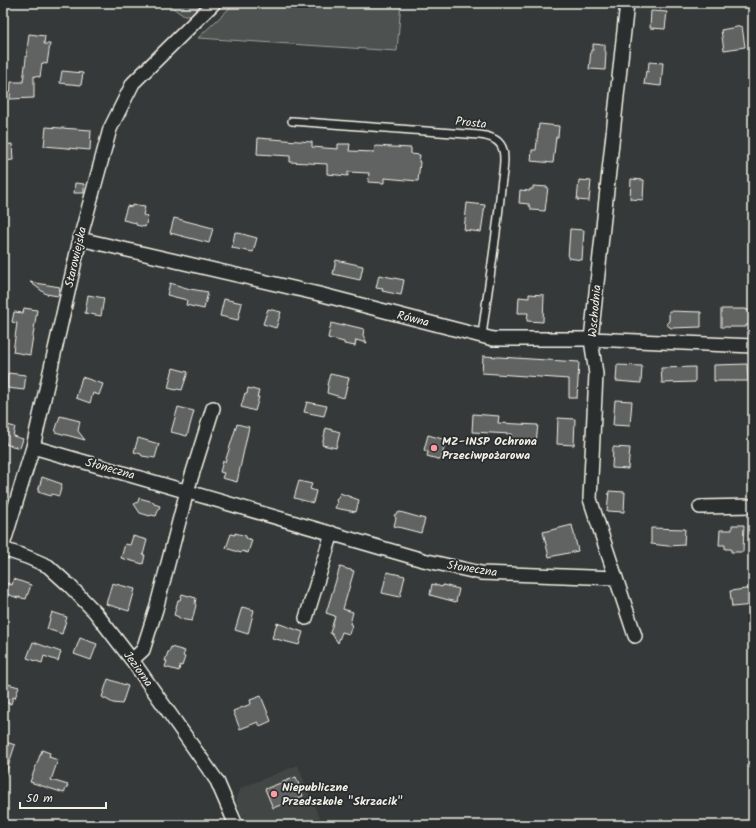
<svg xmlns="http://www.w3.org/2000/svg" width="756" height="828" font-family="Kalam,sans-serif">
<rect width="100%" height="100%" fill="#363939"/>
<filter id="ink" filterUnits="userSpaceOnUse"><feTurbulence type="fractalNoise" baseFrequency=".025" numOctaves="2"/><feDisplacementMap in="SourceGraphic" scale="8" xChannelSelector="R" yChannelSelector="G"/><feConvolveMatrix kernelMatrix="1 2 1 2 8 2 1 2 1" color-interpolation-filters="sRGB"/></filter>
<g filter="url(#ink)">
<path fill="#434645" d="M 298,765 L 317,813 L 325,825 L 246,825 L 236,801 L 241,788 Z"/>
<path fill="#4e514f" stroke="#a1a19c" d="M 166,3 L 208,3 L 195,16 L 184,16 Z
M 235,3 L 401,3 L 397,51 L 198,38 Z"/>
<path fill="#616362" stroke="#f4f1e8" d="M 651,11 L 667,12 L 665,29 L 650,28 Z
M 742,26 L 745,47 L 724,50 L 721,30 Z
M 29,34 L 45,36 L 44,44 L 50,44 L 47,64 L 42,63 L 40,77 L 34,76 L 34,98 L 10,99 L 11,82 L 23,82 Z
M 593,44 L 605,45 L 605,51 L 606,52 L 605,70 L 589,69 L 591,50 L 593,50 Z
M 649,62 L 663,63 L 661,86 L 644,84 L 646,71 L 648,72 Z
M 62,71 L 83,73 L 81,85 L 60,83 Z
M 539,124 L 559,126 L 558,137 L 556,137 L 553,163 L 531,161 L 532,150 L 536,150 Z
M 46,127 L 91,130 L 90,150 L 44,146 Z
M 258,138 L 312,142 L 312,147 L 338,149 L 338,144 L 350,144 L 349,151 L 374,152 L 375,146 L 411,148 L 411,154 L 420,155 L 419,162 L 420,162 L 418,181 L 384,178 L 384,183 L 368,182 L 369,173 L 348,172 L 348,176 L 327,174 L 327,164 L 290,162 L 290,156 L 257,154 Z
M 12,144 L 13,160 L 3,161 L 3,145 Z
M 631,179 L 644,180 L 643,200 L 630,199 Z
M 579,180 L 591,181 L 589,201 L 577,200 Z
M 75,183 L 84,184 L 84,193 L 74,193 Z
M 533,186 L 548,187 L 545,211 L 531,210 L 531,207 L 529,206 L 529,204 L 519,203 L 520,190 L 530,191 L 530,189 L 533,189 Z
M 467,203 L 485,205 L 481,232 L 464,230 Z
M 132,205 L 145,207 L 143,215 L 148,217 L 145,227 L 136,225 L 136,223 L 123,220 L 127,206 L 132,207 Z
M 174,218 L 213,228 L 209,243 L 170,233 Z
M 570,229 L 584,230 L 582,260 L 568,258 Z
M 235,232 L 257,238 L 253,252 L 232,248 Z
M 336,260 L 363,266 L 360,280 L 333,274 Z
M 379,275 L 404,280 L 401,295 L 382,291 L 383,289 L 376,288 Z
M 30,282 L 60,287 L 58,296 L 46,294 Z
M 170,283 L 190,289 L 208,292 L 204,309 L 186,305 L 187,300 L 167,295 Z
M 529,294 L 544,295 L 543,322 L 527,321 L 528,313 L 518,313 L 519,297 L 529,298 Z
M 88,295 L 104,298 L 101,316 L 85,313 Z
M 224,299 L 242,303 L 238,320 L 220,316 Z
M 24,308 L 37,310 L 30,355 L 13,352 L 17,323 L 12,322 L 14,312 L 23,313 Z
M 268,309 L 281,312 L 276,328 L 263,324 Z
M 721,309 L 746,309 L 746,310 L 752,310 L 752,325 L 746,325 L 746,327 L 721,327 Z
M 669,311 L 701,312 L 701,327 L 671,328 L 666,324 L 669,321 Z
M 331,323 L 343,326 L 343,324 L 364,329 L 363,335 L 367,343 L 356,340 L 355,346 L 344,344 L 344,342 L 328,338 Z
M 483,356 L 579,362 L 577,398 L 569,398 L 569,379 L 482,373 Z
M 747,364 L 748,381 L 714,381 L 714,365 Z
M 617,365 L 642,366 L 641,383 L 616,381 Z
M 695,367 L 695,382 L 662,383 L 661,368 Z
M 173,368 L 188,372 L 182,390 L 177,389 L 176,390 L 168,388 Z
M 8,373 L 26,375 L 24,390 L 7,388 Z
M 330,374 L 349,378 L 344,398 L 327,393 L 328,386 L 327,385 Z
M 82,377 L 103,384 L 99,395 L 93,393 L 90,403 L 76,398 Z
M 248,388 L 259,391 L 257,397 L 259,397 L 255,411 L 241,407 L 245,393 L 247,394 Z
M 615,400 L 632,401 L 630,426 L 613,425 Z
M 307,402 L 327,406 L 324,416 L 304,412 Z
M 178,407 L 194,411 L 187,436 L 171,432 Z
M 473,414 L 499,416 L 498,423 L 538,425 L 536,442 L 511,441 L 511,434 L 472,432 Z
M 60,416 L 80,421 L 78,431 L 85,440 L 55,432 Z
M 558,418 L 575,419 L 574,445 L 557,444 Z
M 3,424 L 15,427 L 13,436 L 23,439 L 20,448 L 5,444 L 6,442 L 3,442 Z
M 237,424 L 249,427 L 237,482 L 222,478 L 224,473 L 220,472 L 223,461 L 225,462 Z
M 326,428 L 340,432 L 336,448 L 322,445 Z
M 428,435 L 446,440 L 441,460 L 427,456 L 428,452 L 424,450 Z
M 138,438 L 159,444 L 155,458 L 142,456 L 141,454 L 134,452 Z
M 613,447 L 630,448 L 628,469 L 612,468 Z
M 42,477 L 62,484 L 59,496 L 52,494 L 51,496 L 38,492 Z
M 299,481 L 312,484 L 310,489 L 316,491 L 313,503 L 294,498 Z
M 609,491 L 625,492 L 624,512 L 607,511 Z
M 340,493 L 359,500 L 356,512 L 335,508 L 337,503 L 336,500 L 338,498 Z
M 139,498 L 154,502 L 154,504 L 160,506 L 156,516 L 151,515 L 150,516 L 140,513 L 134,504 L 138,502 Z
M 400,512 L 425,519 L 421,533 L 394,526 L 396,518 L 394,515 Z
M 572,525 L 578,551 L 549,557 L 543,532 Z
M 732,525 L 744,525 L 743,552 L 731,552 L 731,549 L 725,549 L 725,545 L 719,545 L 720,530 L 732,530 Z
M 651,528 L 685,529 L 684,545 L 668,546 L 651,544 Z
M 235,533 L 246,536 L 246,538 L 252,540 L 248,553 L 242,551 L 241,553 L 226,548 L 231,534 L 235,535 Z
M 133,536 L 147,540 L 143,555 L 145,555 L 143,564 L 121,558 L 125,544 L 130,545 Z
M 340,567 L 354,571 L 343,609 L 353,612 L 350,624 L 352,625 L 349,634 L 342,632 L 338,643 L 332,634 L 330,633 L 335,616 L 326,613 Z
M 387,572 L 405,576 L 400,597 L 382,593 Z
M 14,579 L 31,585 L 26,599 L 18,597 L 18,598 L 4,593 L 7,583 L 12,585 Z
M 112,583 L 135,589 L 129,611 L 106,604 Z
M 432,584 L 442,587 L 443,585 L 459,589 L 456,602 L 430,595 Z
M 753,588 L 753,605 L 732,607 L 730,591 Z
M 182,594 L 196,598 L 195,604 L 196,605 L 192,621 L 179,619 L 179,617 L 174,615 L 178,600 L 180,600 Z
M 242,607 L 254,610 L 248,634 L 235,630 Z
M 52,612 L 67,617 L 62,634 L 47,629 Z
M 277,623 L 303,632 L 299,645 L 272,638 Z
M 80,638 L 97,644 L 91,660 L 74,654 Z
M 33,642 L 61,652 L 58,661 L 44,656 L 42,663 L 27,658 Z
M 171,647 L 185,651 L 183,656 L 185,657 L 182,666 L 180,665 L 179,671 L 165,667 L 167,661 L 165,661 L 168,652 L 169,652 Z
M 108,679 L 128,686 L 122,704 L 113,703 L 102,697 Z
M 8,684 L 19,687 L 15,698 L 13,697 L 11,704 L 3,702 L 3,686 L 6,687 Z
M 261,696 L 271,721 L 260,726 L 258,722 L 240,729 L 233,711 L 251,704 L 250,700 Z
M 3,741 L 15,745 L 5,776 L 3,775 Z
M 42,750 L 50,753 L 49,757 L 58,760 L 51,780 L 68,785 L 64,793 L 30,782 Z
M 296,777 L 303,796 L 273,808 L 265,789 Z"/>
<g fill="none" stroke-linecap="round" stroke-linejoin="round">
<defs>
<path id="lane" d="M 292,121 L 479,135 C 490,136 500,139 503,150 C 506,161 502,176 501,187 C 497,237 488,286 482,336"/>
<path id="street" d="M 627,3 L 591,339 L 596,374 L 590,499 L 635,636
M 80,239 L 319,294 L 493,339 L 591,339 L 753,346
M 33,447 L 423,560 L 481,573 L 616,578
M 700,507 L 753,506
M 3,545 L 33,447 L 80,239 L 110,129 L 133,83 L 214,3
M 3,549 L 27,557 L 48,566 L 70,586 L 95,612 L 132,660 L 217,781 L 236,825
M 306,618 L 332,533
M 132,660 L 143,650 L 156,609 L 187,491 L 213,408"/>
</defs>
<use href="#lane" stroke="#f4f1e8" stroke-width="10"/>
<use href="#street" stroke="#f4f1e8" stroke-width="16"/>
<use href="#lane" stroke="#2a2d2e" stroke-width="7"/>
<use href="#street" stroke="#2a2d2e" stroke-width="13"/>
</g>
</g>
<g fill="#ff9aa2" stroke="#2a2d2e" stroke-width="1.5">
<circle cx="434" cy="448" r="4"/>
<circle cx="274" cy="794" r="4"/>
</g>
<g text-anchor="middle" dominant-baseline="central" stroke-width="3.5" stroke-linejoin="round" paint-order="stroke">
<g font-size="12" fill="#f4f1e8" stroke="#2a2d2e">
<text transform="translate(471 123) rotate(6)">Prosta</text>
<text transform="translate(76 257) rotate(-77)">Starowiejska</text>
<text transform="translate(595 311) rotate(-85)">Wschodnia</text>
<text transform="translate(413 319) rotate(14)">Równa</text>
<text transform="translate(110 469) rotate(16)">Słoneczna</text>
<text transform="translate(472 569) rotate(9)">Słoneczna</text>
<text transform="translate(138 669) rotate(54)">Jeziorna</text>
</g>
<g font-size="12" font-weight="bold" fill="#f4f1e8" stroke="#2a2d2e" text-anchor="start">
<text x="442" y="441">MZ-INSP Ochrona<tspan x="442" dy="14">Przeciwpożarowa</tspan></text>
<text x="282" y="787">Niepubliczne<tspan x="282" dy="14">Przedszkole "Skrzacik"</tspan></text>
</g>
</g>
<rect width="756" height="828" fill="none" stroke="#2a2d2e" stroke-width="16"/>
<rect x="8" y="8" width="740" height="812" fill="none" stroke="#f4f1e8" stroke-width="1.5" filter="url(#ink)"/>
<path d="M20 802v6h86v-6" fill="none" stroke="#f4f1e8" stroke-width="2"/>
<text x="26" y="802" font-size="12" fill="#f4f1e8" stroke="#2a2d2e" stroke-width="3" paint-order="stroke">50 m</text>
</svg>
